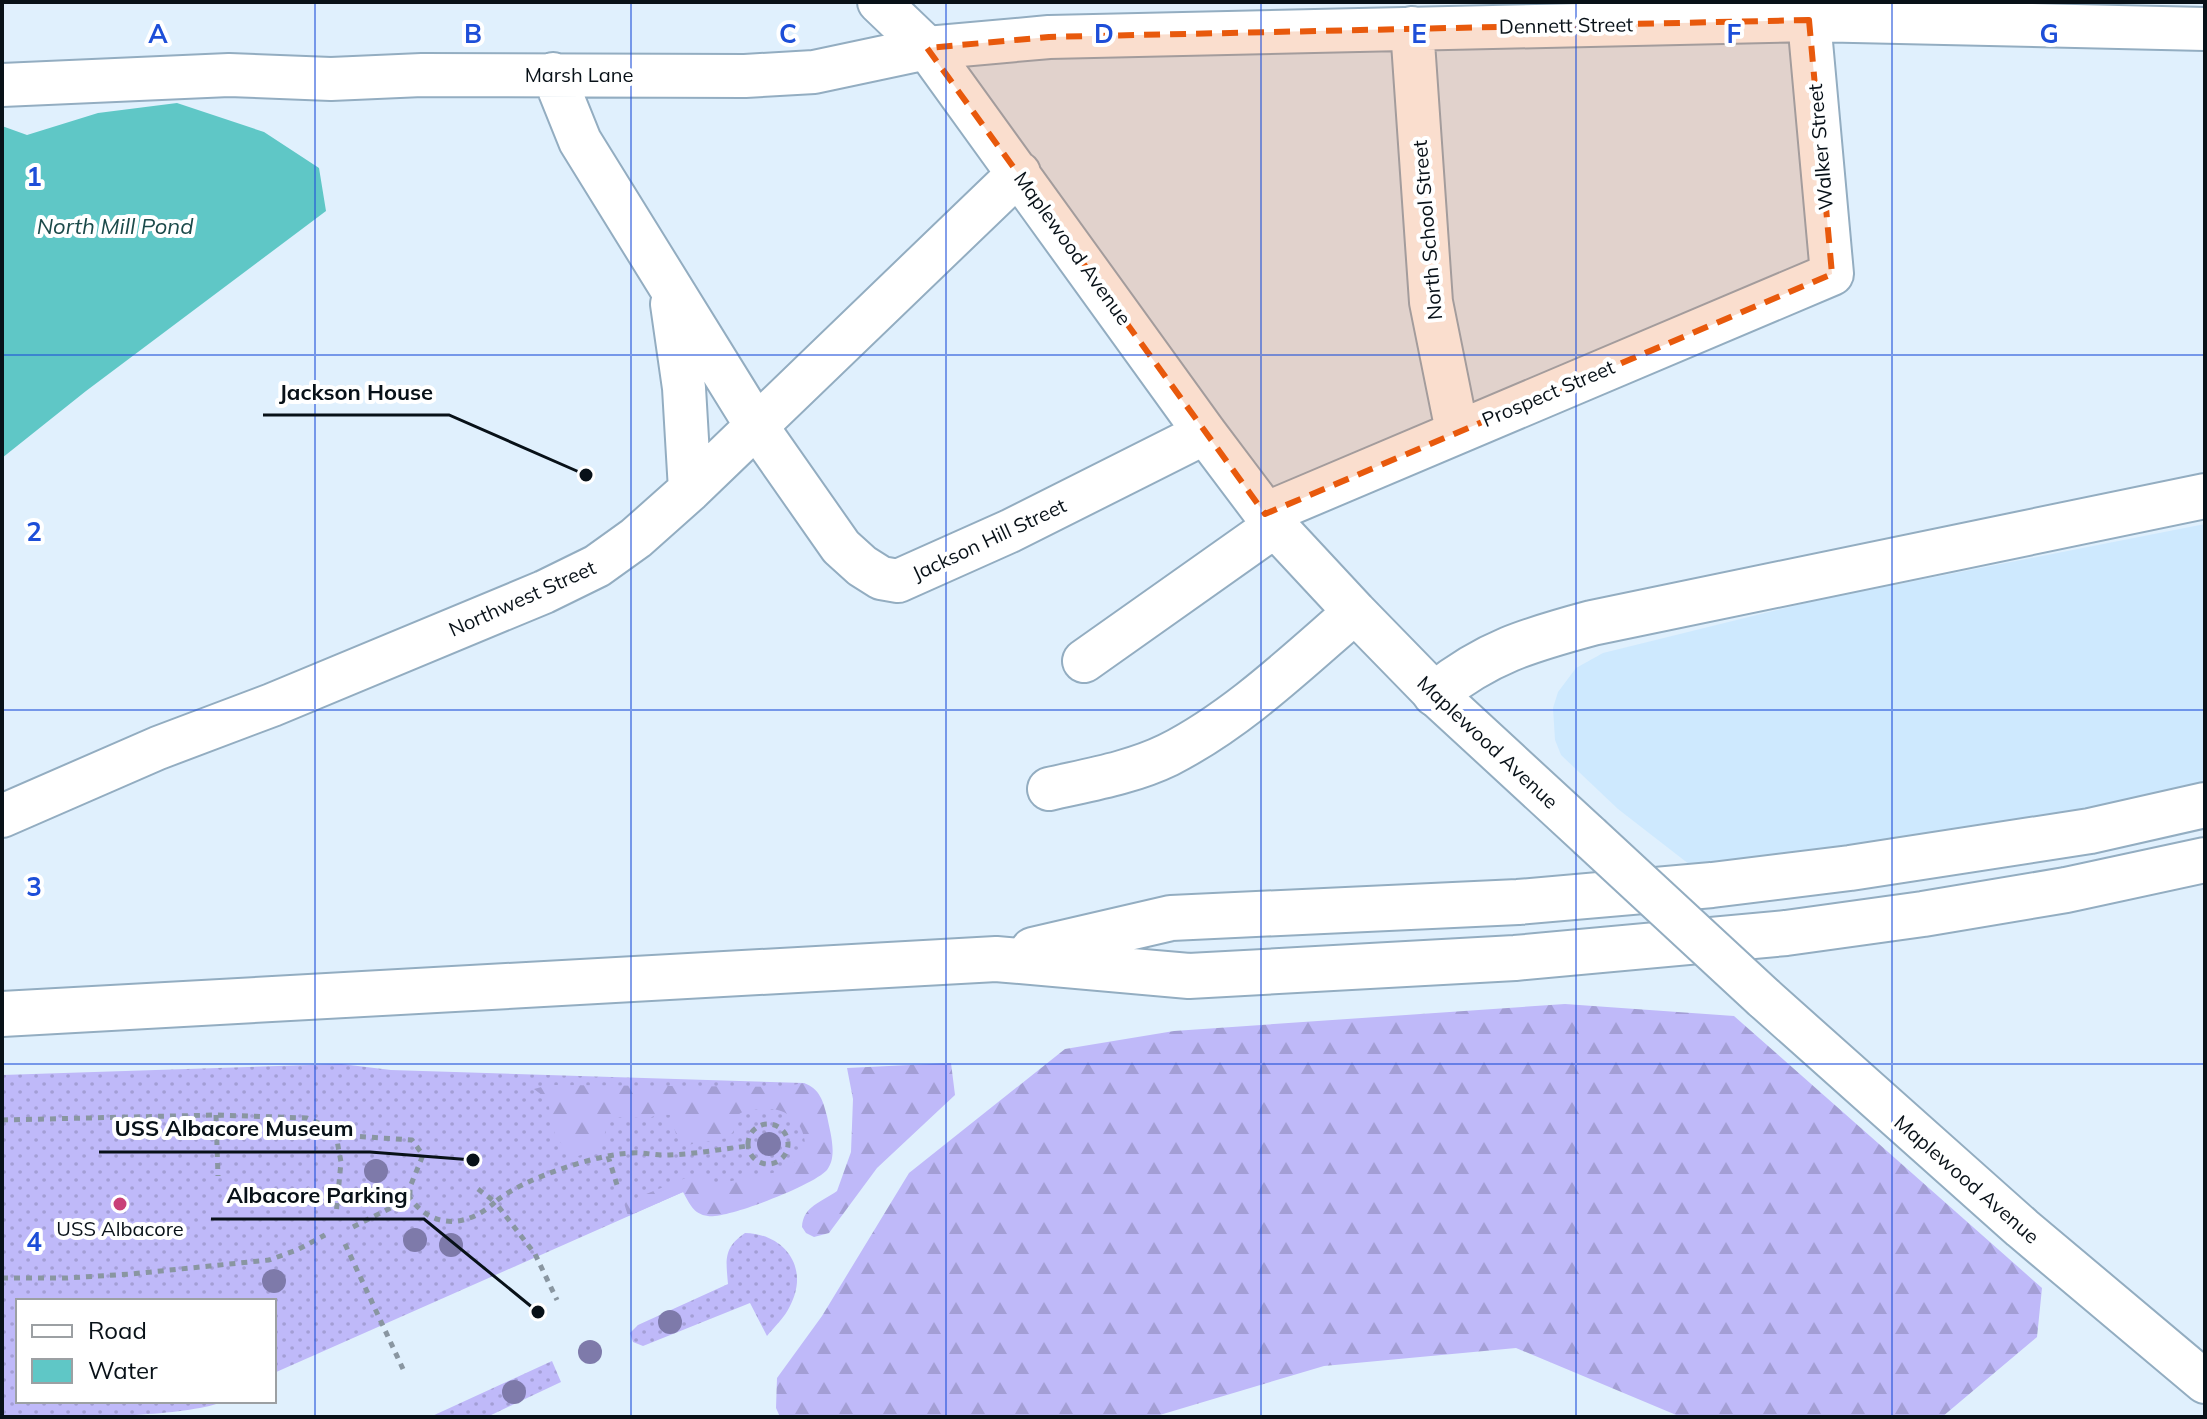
<svg xmlns="http://www.w3.org/2000/svg" width="2207" height="1419" font-family="Mulish,sans-serif">
<defs>
<pattern id="grass-dots" width="8" height="8" patternUnits="userSpaceOnUse" patternTransform="scale(2)"><rect width="8" height="8" fill="#bfb9f9"/><path d="M2 2h.1M6 6h.1" fill="none" stroke="#a39ed5" stroke-width="1.8" stroke-linecap="round"/></pattern>
<pattern id="forest-firs" width="22" height="20" patternUnits="userSpaceOnUse" patternTransform="scale(2)"><rect width="22" height="20" fill="#bfb9f9"/><path d="M5 1l3.5 6h-7zM16 11l3.5 6h-7z" fill="#a39ed5"/></pattern>
</defs>
<rect width="100%" height="100%" fill="#e0f0fd"/>
<path fill="#cee9fe" d="M 2205,524 L 2205,782 L 2121,803 L 1844,850 L 1694,868 L 1618,809 L 1561,755 L 1555,740 L 1553,708 L 1558,692 L 1576,668 L 1603,653 L 1822,599 Z"/>
<path fill="url(#grass-dots)" d="M 341,1064 L 391,1070 L 804,1083 L 827,1169 L 683,1192 L 274,1373 L 274,1301 L 18,1301 L 18,1401 L 225,1401 C 182,1419 56,1417 2,1417 L 2,1075 Z
M 745,1233 C 785,1234 810,1268 790,1306 C 785,1317 775,1326 767,1336 L 750,1303 L 643,1346 L 633,1342 L 630,1333 L 638,1325 L 728,1284 C 726,1260 723,1248 745,1233 Z
M 552,1361 L 561,1382 L 487,1417 L 430,1417 Z"/>
<path fill="url(#forest-firs)" d="M 1565,1004 L 1734,1016 L 2042,1288 L 2037,1337 L 1942,1417 L 1681,1417 L 1516,1348 L 1324,1366 L 1153,1417 L 780,1417 L 776,1408 L 777,1378 L 822,1316 L 909,1173 L 1065,1049 L 1174,1031 Z
M 951,1063 L 955,1095 L 877,1168 L 829,1233 L 814,1237 L 806,1233 L 802,1227 C 803,1206 822,1202 837,1191 L 851,1152 L 853,1099 L 847,1068 Z
M 804,1083 C 820,1089 823,1101 827,1116 C 830,1132 838,1156 827,1170 C 814,1185 727,1219 708,1216 C 693,1214 690,1204 683,1192 L 628,1216 L 624,1203 L 698,1173 L 712,1183 L 719,1184 C 731,1181 744,1178 756,1176 C 783,1171 795,1172 805,1143 C 803,1120 784,1107 763,1109 C 752,1110 745,1108 737,1116 L 733,1132 L 727,1138 L 687,1145 L 676,1134 L 670,1115 L 658,1114 L 650,1118 L 613,1117 C 604,1127 606,1139 597,1150 L 578,1156 C 548,1139 555,1127 547,1099 L 534,1089 L 549,1085 L 781,1087 Z"/>
<path fill="#5fc7c6" d="M 177,103 L 264,132 L 319,168 L 326,211 L 86,391 L 2,458 L 2,126 L 27,135 L 98,113 Z"/>
<g fill="none" stroke-linecap="round" stroke-linejoin="round">
<defs>
<path id="minor" d="M 879,2 L 927,48 L 1205,433 L 1275,526 L 1355,612 L 1435,694 L 1589,836
M 1412,28 L 1431,302 L 1457,431
M 553,74 L 580,141 L 757,427 L 841,547 L 862,566 L 881,578 L 898,581 L 1010,531 L 1205,433
M 2,85 L 229,75 L 331,79 L 422,75 L 745,76 L 814,72 L 927,48 L 1049,37 L 1809,20 L 2205,29
M 672,304 L 684,388 L 690,490
M 1265,514 L 1832,274 L 1809,20
M 1084,661 L 1275,526
M 1049,789 C 1088,780 1131,773 1168,755 C 1237,720 1296,663 1355,612
M 2,816 L 158,748 L 272,705 L 544,592 L 597,566 L 636,538 L 690,490 L 1019,173
M 1764,998 L 2022,1228 L 2205,1382"/>
<path id="major" d="M 1435,694 C 1487,652 1529,640 1592,623 L 2205,496
M 1033,950 L 1171,918 L 1518,902 L 1712,885 L 1850,868 L 2090,831 L 2205,805
M 2,1014 L 996,959 L 1189,976 L 1515,958 L 1786,933 L 1923,914 L 2066,890 L 2205,860"/>
</defs>
<use href="#minor" stroke="#93adc1" stroke-width="46"/>
<use href="#major" stroke="#93adc1" stroke-width="48"/>
<path stroke="#8996a1" stroke-width="5" stroke-dasharray="6 6" stroke-linecap="butt" d="M 216,1115 L 218,1176
M 2,1120 L 216,1115 L 307,1118 L 328,1127 L 336,1135 L 341,1162 L 336,1215
M748 1144a20 20 0 1 1 40 0a20 20 0 1 1-40 0Z
M 336,1135 L 412,1140 L 423,1155 L 410,1187 L 410,1198
M 608,1156 L 618,1188
M 478,1189 L 495,1202 C 522,1179 596,1154 632,1153 C 644,1152 657,1156 669,1155 C 695,1154 722,1149 748,1146
M 353,1227 L 410,1198 C 433,1230 468,1227 495,1202 L 535,1254 L 557,1300
M 345,1244 L 403,1369
M 2,1278 L 67,1278 L 131,1274 L 269,1260 L 297,1250 L 325,1235"/>
<use href="#minor" stroke="#fff" stroke-width="42"/>
<use href="#major" stroke="#fff" stroke-width="44"/>
<defs>
<path id="minor-bridge" d="M 1589,836 L 1764,998"/>
</defs>
<use href="#minor-bridge" stroke="#93adc1" stroke-width="46" stroke-linecap="butt"/>
<use href="#minor-bridge" stroke="#fff" stroke-width="42"/>
</g>
<g fill="#7e7aaa">
<circle cx="769" cy="1144" r="12"/>
<circle cx="376" cy="1171" r="12"/>
<circle cx="415" cy="1240" r="12"/>
<circle cx="451" cy="1245" r="12"/>
<circle cx="274" cy="1281" r="12"/>
<circle cx="670" cy="1322" r="12"/>
<circle cx="590" cy="1352" r="12"/>
<circle cx="514" cy="1392" r="12"/>
</g>
<path fill="#e8590c" fill-opacity="0.2" stroke="#e8590c" stroke-width="6" stroke-dasharray="16 10" stroke-linejoin="round" d="M 1809,20 L 1832,274 L 1265,514 L 927,48 L 1049,37 Z"/>
<path fill="none" stroke="#1d4ed8" stroke-width="2" stroke-opacity="0.55" d="M 315,2 L 315,1417M 631,2 L 631,1417M 946,2 L 946,1417M 1261,2 L 1261,1417M 1576,2 L 1576,1417M 1892,2 L 1892,1417M 2,355 L 2205,355M 2,710 L 2205,710M 2,1064 L 2205,1064"/>
<circle fill="#c93f78" stroke="#fff" stroke-width="3" cx="120" cy="1204" r="8"/>
<g text-anchor="middle" dominant-baseline="central" stroke-width="8" stroke-linejoin="round" paint-order="stroke">
<g font-size="20" fill="#081118" stroke="#fff">
<text transform="translate(1566 25) rotate(-1)">Dennett Street</text>
<text x="579" y="74">Marsh Lane</text>
<text transform="translate(1820 147) rotate(-95)">Walker Street</text>
<text transform="translate(1427 230) rotate(-95)">North School Street</text>
<text transform="translate(1073 248) rotate(54)">Maplewood Avenue</text>
<text transform="translate(1548 393) rotate(-23)">Prospect Street</text>
<text transform="translate(989 539) rotate(-25)">Jackson Hill Street</text>
<text transform="translate(522 598) rotate(-24)">Northwest Street</text>
<text transform="translate(1488 742) rotate(43)">Maplewood Avenue</text>
<text transform="translate(1967 1179) rotate(41)">Maplewood Avenue</text>
</g>
<g font-size="20" fill="#081118" stroke="#fff">
<text x="120" y="1228">USS Albacore</text>
</g>
<g font-size="22" font-style="italic" fill="#1b4a4a" stroke="#fff">
<text x="115" y="226">North Mill Pond</text>
</g>
</g>
<g font-size="26" text-anchor="middle" font-weight="bold" fill="#1d4ed8" stroke="#fff" stroke-width="8" stroke-linejoin="round" paint-order="stroke">
<text x="158" y="43">A</text>
<text x="473" y="43">B</text>
<text x="788" y="43">C</text>
<text x="1104" y="43">D</text>
<text x="1419" y="43">E</text>
<text x="1734" y="43">F</text>
<text x="2049" y="43">G</text>
<text x="34" y="186">1</text>
<text x="34" y="541">2</text>
<text x="34" y="896">3</text>
<text x="34" y="1251">4</text>
</g>
<path fill="none" stroke="#081118" stroke-width="3" d="M586 475L449 415H263M473 1160L370 1152H99M538 1312L424 1219H211"/>
<g fill="#081118" stroke="#fff" stroke-width="3">
<circle cx="586" cy="475" r="8"/>
<circle cx="473" cy="1160" r="8"/>
<circle cx="538" cy="1312" r="8"/>
</g>
<g font-size="22" text-anchor="middle" font-weight="bold" fill="#081118" stroke="#fff" stroke-width="8" stroke-linejoin="round" paint-order="stroke">
<text x="356" y="400">Jackson House</text>
<text x="234" y="1136">USS Albacore Museum</text>
<text x="317" y="1203">Albacore Parking</text>
</g>
<rect width="2207" height="1419" fill="none" stroke="#081118" stroke-width="8"/>
<rect x="16" y="1299" width="260" height="104" fill="#ffffff" stroke="#9ca0a3" stroke-width="2"/>
<rect x="32" y="1325" width="40" height="12" fill="#ffffff" stroke="#9ca0a3" stroke-width="2"/>
<text x="88" y="1339" font-size="24" fill="#081118">Road</text>
<rect x="32" y="1359" width="40" height="24" fill="#5fc7c6" stroke="#9ca0a3" stroke-width="2"/>
<text x="88" y="1379" font-size="24" fill="#081118">Water</text>
</svg>
